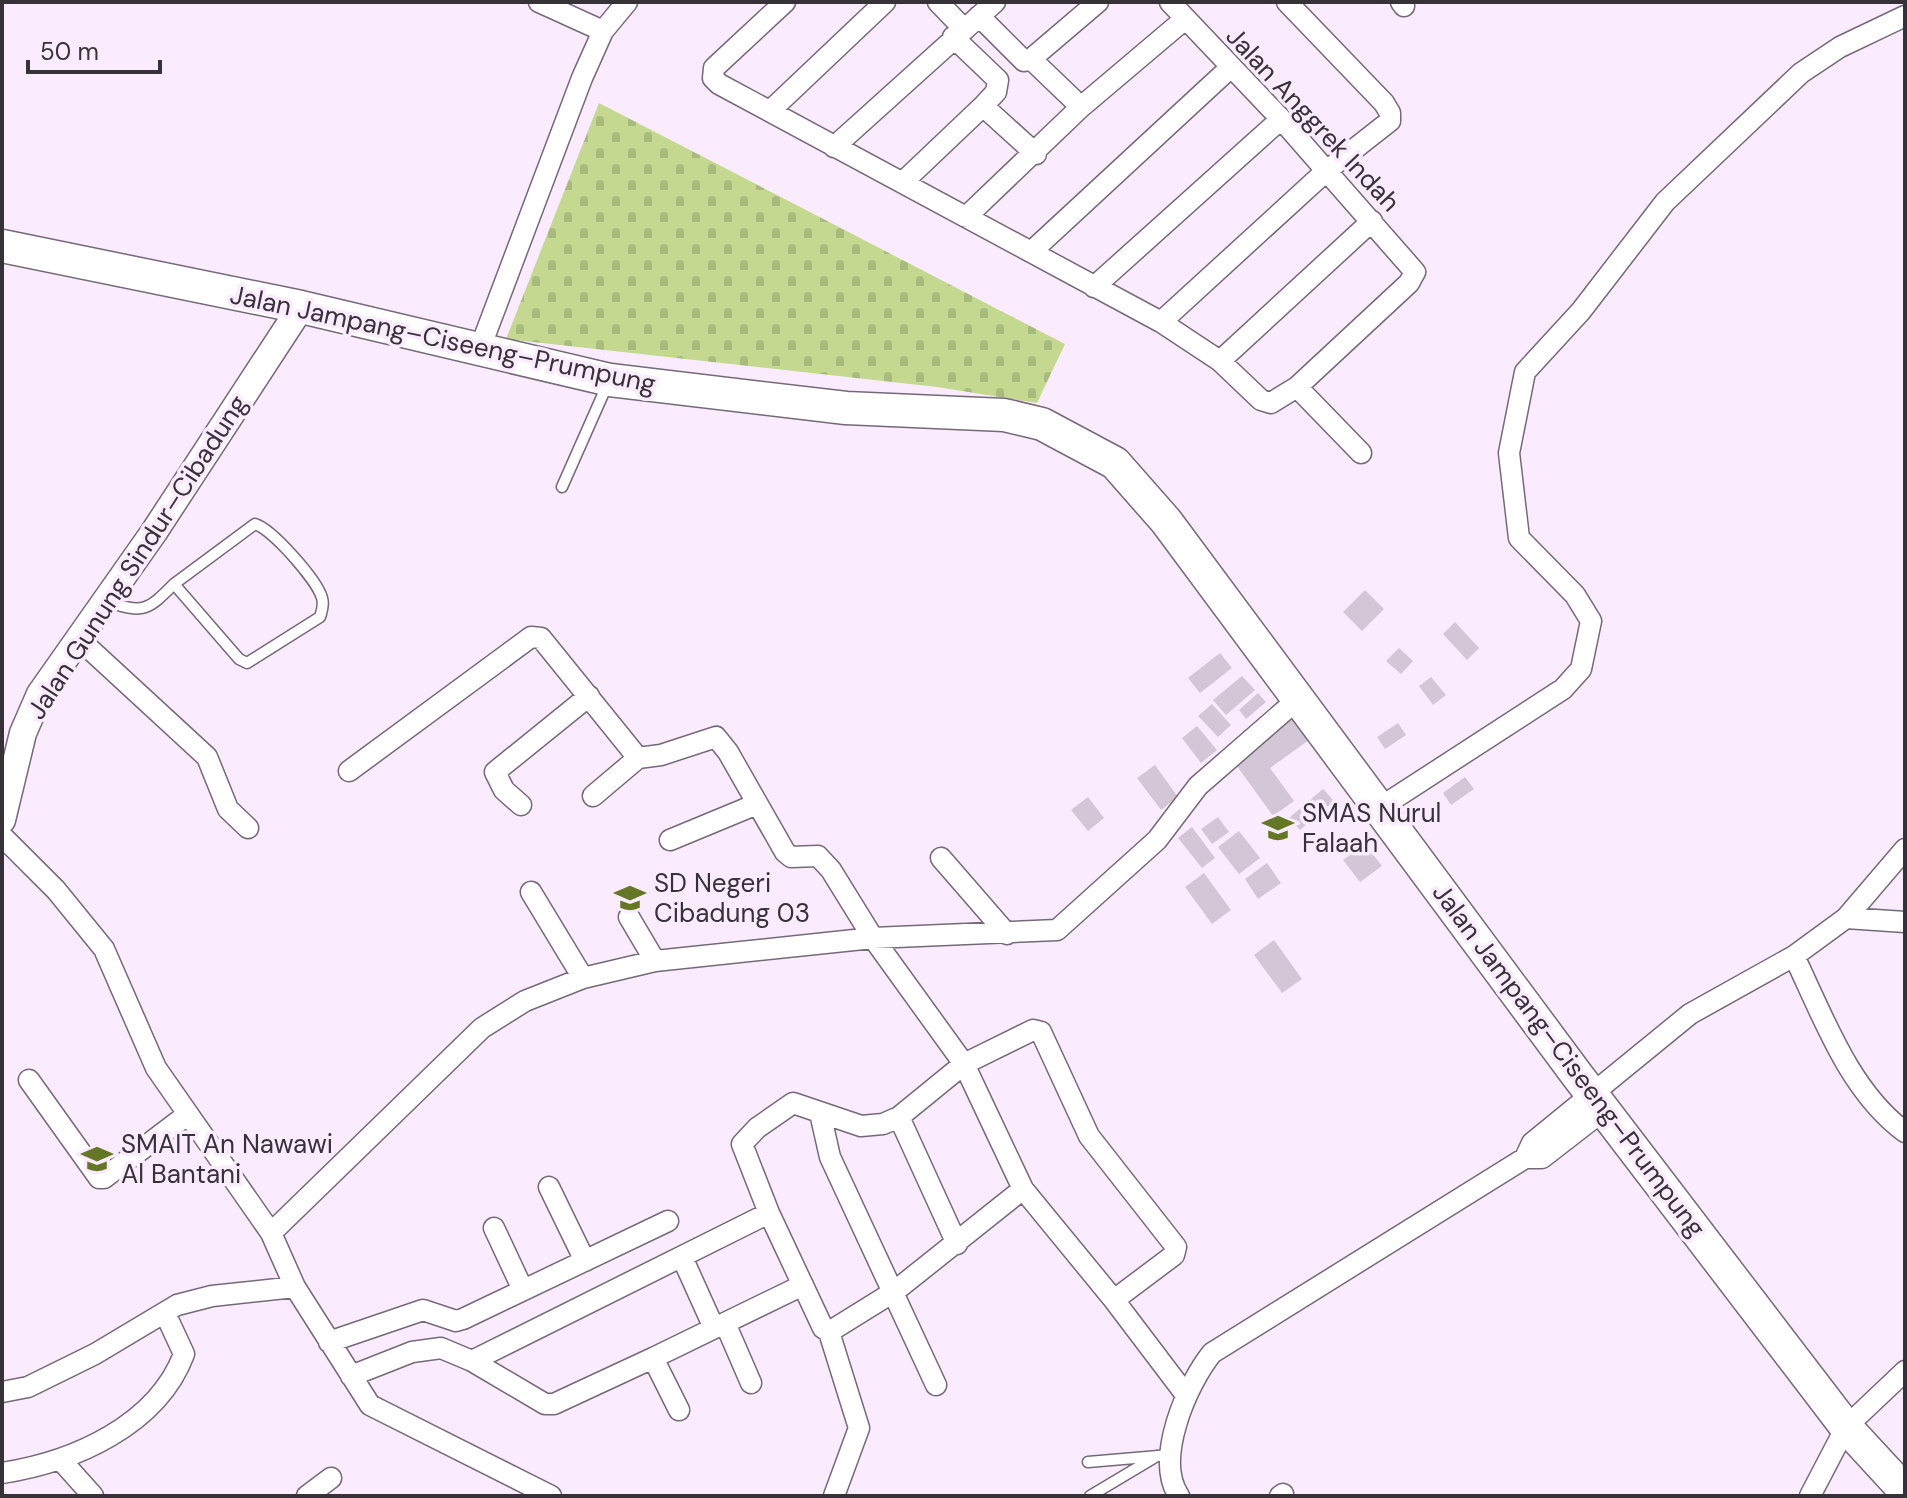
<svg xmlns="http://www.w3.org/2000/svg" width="1907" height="1498" font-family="'DM Sans',sans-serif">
<defs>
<pattern id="cemetery-stones" width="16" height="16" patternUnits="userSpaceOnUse" patternTransform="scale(2)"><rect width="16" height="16" fill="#c4d890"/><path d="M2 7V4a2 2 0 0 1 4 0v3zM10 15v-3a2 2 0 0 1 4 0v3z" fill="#a9ba7d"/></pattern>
</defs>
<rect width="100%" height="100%" fill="#faecfe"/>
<path fill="url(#cemetery-stones)" d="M 599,103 L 1065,344 L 1037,403 L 937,387 L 506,339 Z"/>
<path fill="#d3c6d7" d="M 1365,590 L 1384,609 L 1362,631 L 1343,612 Z
M 1455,622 L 1479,648 L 1467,660 L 1443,634 Z
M 1399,648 L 1413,661 L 1401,674 L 1386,661 Z
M 1220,653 L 1232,668 L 1200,693 L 1188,678 Z
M 1242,676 L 1255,690 L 1226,715 L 1213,700 Z
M 1431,677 L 1446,695 L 1433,705 L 1419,686 Z
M 1258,693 L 1266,702 L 1246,719 L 1239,710 Z
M 1212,704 L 1231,725 L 1218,737 L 1198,716 Z
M 1293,719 L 1309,740 L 1270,768 L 1294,801 L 1273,816 L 1234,762 Z
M 1398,723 L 1406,735 L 1385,749 L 1377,737 Z
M 1197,726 L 1217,750 L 1201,763 L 1182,738 Z
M 1155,765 L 1178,797 L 1161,810 L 1137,778 Z
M 1465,777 L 1474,789 L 1451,805 L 1443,793 Z
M 1323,789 L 1334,801 L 1300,830 L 1289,818 Z
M 1088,797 L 1104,818 L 1088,831 L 1071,810 Z
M 1218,817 L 1229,832 L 1212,844 L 1201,829 Z
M 1192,827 L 1215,858 L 1202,868 L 1178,838 Z
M 1239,831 L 1260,858 L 1239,874 L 1218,847 Z
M 1365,844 L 1382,866 L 1360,882 L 1343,860 Z
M 1267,863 L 1281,883 L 1258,899 L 1245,879 Z
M 1204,873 L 1231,910 L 1212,924 L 1185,887 Z
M 1274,940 L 1302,979 L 1282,993 L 1254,955 Z"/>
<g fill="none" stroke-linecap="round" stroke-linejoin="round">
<defs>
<path id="service" d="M 562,487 L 608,383
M 109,602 C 144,614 148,610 174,584 L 239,659 L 247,663 L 320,617 C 322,611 324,604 322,598 C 317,580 272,529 255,524 L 174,584
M 1088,1462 L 1170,1455
M 1090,1496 L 1157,1456"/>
<path id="minor" d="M 539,2 L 603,31
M 785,2 L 714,68 L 713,78 L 719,84 L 1161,322 L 1220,361 L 1261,400 L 1271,403 L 1297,387 L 1409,283 L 1415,272 L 1281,119 L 1170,2
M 938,2 L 964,29
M 1401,2 L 1404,6
M 979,16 L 1024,61 L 1031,59 L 1081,107
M 953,37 L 998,80 L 996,92 L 983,106 L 1036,154
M 1031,59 L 1098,2
M 770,111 L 885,2
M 834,147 L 995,2
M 903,182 L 983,106
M 966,217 L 1081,107 L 1185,19
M 1031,252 L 1231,67
M 1094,287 L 1281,119
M 1161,322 L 1325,172 L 1390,121 L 1390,113 L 1384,103 L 1287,2
M 479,351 L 582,78 L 603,31 L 627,2
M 1220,361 L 1372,221
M 1297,387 L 1361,453
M 80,640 L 207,757 L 228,809 L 248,828
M 349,771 L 531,637 L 541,638 L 638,758 L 661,755 L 716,737 L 728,752 L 785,852 L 791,857 L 818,856 L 831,870 L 873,938 L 964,1064 L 1023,1189 L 1114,1300 L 1186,1395
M 593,796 L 638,758
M 521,805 L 504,790 L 495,772 L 589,696
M 1381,807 L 1563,689 L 1581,669 L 1591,621 L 1575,595 L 1519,538 L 1509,453 L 1525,372 L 1581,311 L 1665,202 L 1801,73 L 1840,47 L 1905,16
M 2,836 L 56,890 L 104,949 L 156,1068 L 271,1233 L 482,1028 L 525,1001 L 583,978 L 655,961 L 873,938 L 1057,930 L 1157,840 L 1198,786 L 1298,699
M 670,840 L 757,804
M 941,858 L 1007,934
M 531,892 L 583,978
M 629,917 L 655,961
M 1846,918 L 1905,922
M 1794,956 C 1823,1016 1849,1091 1905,1132
M 29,1080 L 99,1178 L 104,1178 L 188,1114
M 820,1113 L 830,1157 L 936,1385
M 899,1117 L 957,1244
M 1525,1158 L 1532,1143 L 1690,1014 L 1794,956 L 1846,918 L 1905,849
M 549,1187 L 585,1261
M 1023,1189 L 895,1291 L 829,1332 L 823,1328 L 769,1213 L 742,1144 L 757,1128 L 793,1103 L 861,1126 L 883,1124 L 899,1117 L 964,1064 L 1033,1030 L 1041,1032 L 1089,1136 L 1176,1247 L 1174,1255 L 1114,1300
M 494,1228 L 523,1290
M 271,1233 L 295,1287 L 370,1405 L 551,1496
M 682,1257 L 714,1328
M 725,1323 L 751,1383
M 829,1332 L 859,1428 L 834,1496
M 329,1342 L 423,1310 L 456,1321 L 463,1319 L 668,1221
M 653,1358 L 554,1404 L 545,1404 L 472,1361 L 769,1213
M 351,1376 L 412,1352 L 441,1348 L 472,1361
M 2,1392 L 28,1387 L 95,1354 L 177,1305 L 212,1296 L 295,1287
M 679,1410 L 653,1358 L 803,1285
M 60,1459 L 93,1496
M 2,1473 C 73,1462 157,1426 184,1354 L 165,1313
M 307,1496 L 331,1478
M 1179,1496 C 1154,1459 1187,1384 1212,1353 L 1525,1158 L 1542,1158 L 1604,1110
M 1280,1496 L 1283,1494
M 1810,1496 L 1846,1427 L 1905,1371"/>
<path id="tertiary" d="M 2,820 L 23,733 L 40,694 L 154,532 L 301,307"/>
<path id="primary" d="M 2,246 L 301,307 L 610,380 L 846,408 L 1004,415 L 1042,424 L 1115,463 L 1166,521 L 1577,1075 L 1846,1427 L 1905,1491"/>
</defs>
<use href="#service" stroke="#756978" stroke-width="13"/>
<use href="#minor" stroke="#756978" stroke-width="23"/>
<use href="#tertiary" stroke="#756978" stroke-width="29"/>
<use href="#primary" stroke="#756978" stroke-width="35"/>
<use href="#service" stroke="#fff" stroke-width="10"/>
<use href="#minor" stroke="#fff" stroke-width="20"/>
<use href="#tertiary" stroke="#fff" stroke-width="26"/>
<use href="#primary" stroke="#fff" stroke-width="32"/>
</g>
<defs>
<symbol id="school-bare" viewBox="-9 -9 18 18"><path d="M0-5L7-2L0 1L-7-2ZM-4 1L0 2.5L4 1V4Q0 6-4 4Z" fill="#647725" stroke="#faecfe" stroke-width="2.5" paint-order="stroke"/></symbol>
</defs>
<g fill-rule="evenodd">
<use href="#school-bare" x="1256" y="806" width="44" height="44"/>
<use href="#school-bare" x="608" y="876" width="44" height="44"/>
<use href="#school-bare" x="75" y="1137" width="44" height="44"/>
</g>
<g text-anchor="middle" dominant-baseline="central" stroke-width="7" stroke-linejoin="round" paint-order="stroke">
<g font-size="26" fill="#373138" stroke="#faecfe">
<text transform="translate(1313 119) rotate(47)">Jalan Anggrek Indah</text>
<text transform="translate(443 339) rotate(12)">Jalan Jampang–Ciseeng–Prumpung</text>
<text transform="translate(137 557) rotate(-57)">Jalan Gunung Sindur–Cibadung</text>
<text transform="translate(1569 1060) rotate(53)">Jalan Jampang–Ciseeng–Prumpung</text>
</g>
<g font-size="26" fill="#373138" stroke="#faecfe" text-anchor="start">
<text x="1302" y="813">SMAS Nurul<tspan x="1302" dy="30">Falaah</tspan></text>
<text x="654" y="883">SD Negeri<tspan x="654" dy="30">Cibadung 03</tspan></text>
<text x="121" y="1144">SMAIT An Nawawi<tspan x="121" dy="30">Al Bantani</tspan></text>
</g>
</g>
<rect width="1907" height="1498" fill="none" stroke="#373138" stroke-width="8"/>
<path d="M28 60v12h132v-12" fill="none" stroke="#373138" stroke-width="4"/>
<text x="40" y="60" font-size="24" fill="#373138" stroke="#faecfe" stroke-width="6" paint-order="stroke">50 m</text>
</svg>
